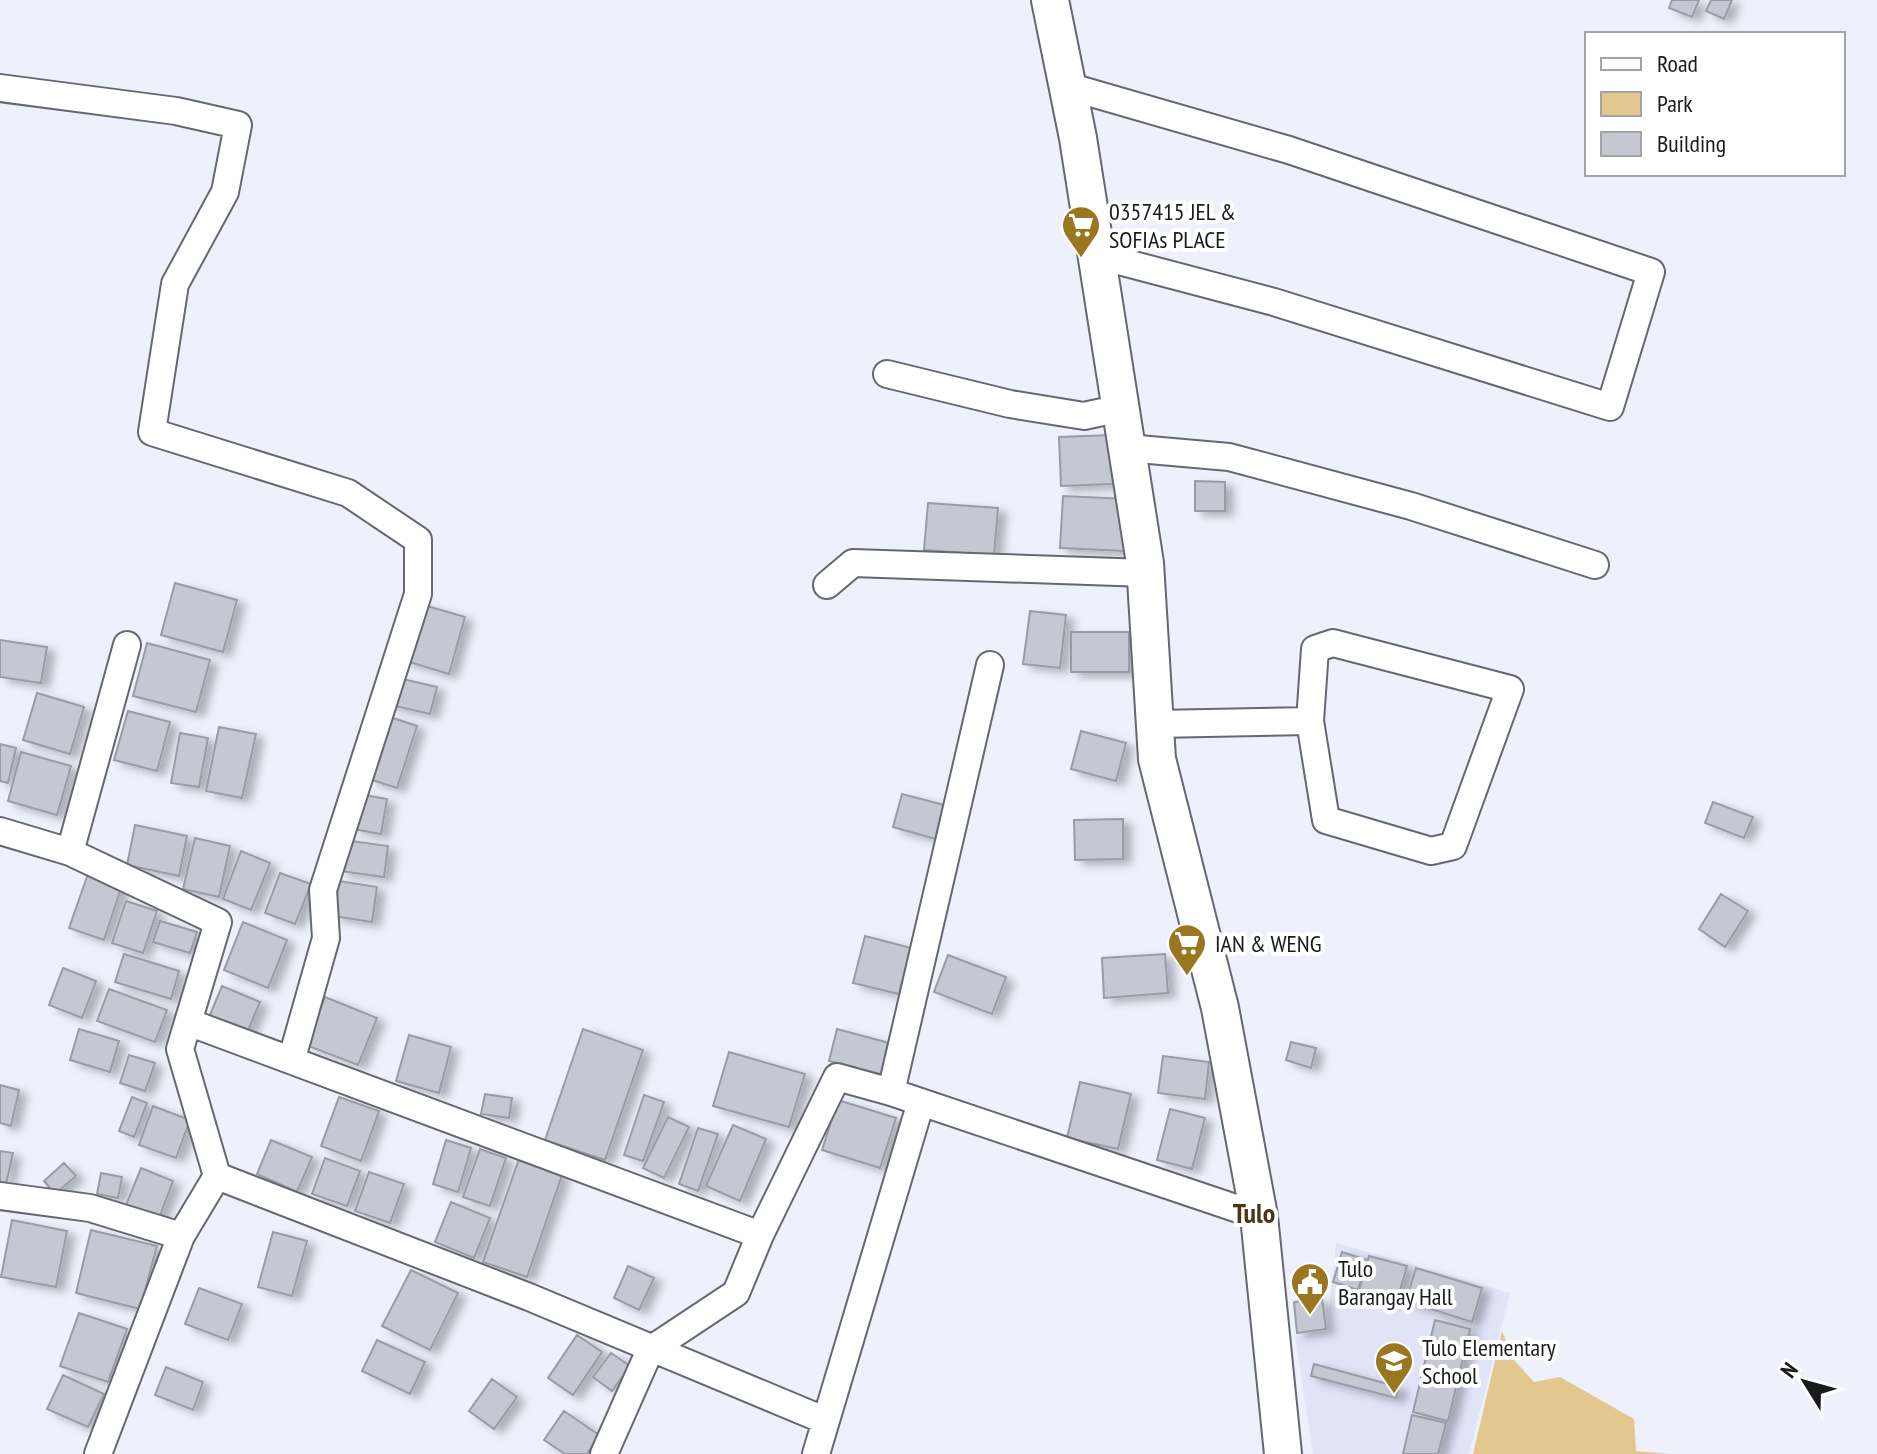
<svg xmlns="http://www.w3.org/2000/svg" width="1877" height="1454" font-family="'PT Sans Narrow',sans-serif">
<defs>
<filter id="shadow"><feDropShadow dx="8" dy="4.5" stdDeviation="4" flood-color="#0004"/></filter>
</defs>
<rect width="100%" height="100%" fill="#eef1fc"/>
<path fill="#e1e4f7" d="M 1336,1243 L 1510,1293 L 1469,1454 L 1313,1454 L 1295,1336 L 1327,1330 Z"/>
<path fill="#e2c78f" d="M 1502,1331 L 1514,1360 L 1534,1382 L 1560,1377 L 1634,1419 L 1636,1451 L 1670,1454 L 1473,1454 Z"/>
<path fill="#c5c7d2" stroke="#999ba6" stroke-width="2" filter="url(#shadow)" d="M 1672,0 L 1699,0 L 1692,17 L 1669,8 Z
M 1711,0 L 1732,0 L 1724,19 L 1706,11 Z
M 1112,435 L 1113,484 L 1061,486 L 1059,437 Z
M 1195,481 L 1225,482 L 1225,511 L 1195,511 Z
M 1063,496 L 1127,499 L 1125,551 L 1060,548 Z
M 928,503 L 998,508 L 994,555 L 924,550 Z
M 175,583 L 237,600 L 223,652 L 161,635 Z
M 420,604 L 465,617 L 449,674 L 403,660 Z
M 1030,611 L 1066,615 L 1060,668 L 1023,664 Z
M 1071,632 L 1129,632 L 1129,672 L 1071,672 Z
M 0,640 L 47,647 L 41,683 L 0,677 Z
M 147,643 L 210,660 L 196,712 L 133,696 Z
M 394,677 L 437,687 L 430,714 L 387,704 Z
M 37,693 L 84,707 L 70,754 L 23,740 Z
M 128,711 L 170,722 L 157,771 L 114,760 Z
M 390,717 L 417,726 L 397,788 L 369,779 Z
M 219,727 L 256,734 L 242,798 L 206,791 Z
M 1081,731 L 1126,743 L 1116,781 L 1071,769 Z
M 180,733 L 208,738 L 199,787 L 171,783 Z
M 0,744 L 16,748 L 8,783 L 0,781 Z
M 21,752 L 71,766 L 57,815 L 8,801 Z
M 359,794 L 387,799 L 381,834 L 353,829 Z
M 902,794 L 948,806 L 939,840 L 893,827 Z
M 1713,802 L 1753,817 L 1744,838 L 1705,823 Z
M 1123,819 L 1123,859 L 1075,860 L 1074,820 Z
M 135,825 L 187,836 L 179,876 L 127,865 Z
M 195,838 L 230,846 L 219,897 L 183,889 Z
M 344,840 L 388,846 L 384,877 L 340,871 Z
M 241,851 L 270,863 L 251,910 L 223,899 Z
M 280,873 L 311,884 L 295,924 L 265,913 Z
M 88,874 L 122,885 L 104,940 L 69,928 Z
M 339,881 L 377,887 L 372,922 L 333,916 Z
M 1721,894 L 1748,911 L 1725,947 L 1699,929 Z
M 126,901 L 157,911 L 143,953 L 112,943 Z
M 160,921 L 197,932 L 190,953 L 153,942 Z
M 243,922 L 287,940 L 268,988 L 224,970 Z
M 865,936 L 911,948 L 899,994 L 853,983 Z
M 124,954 L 179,971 L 171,999 L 115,982 Z
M 1165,954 L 1168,993 L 1104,998 L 1102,958 Z
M 948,955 L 1006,977 L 992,1014 L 934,992 Z
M 63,968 L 96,981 L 82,1018 L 49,1005 Z
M 222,986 L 260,1002 L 247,1033 L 209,1017 Z
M 109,989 L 167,1010 L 155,1042 L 97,1021 Z
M 325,997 L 377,1018 L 358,1065 L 306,1045 Z
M 79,1029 L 119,1041 L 110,1072 L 70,1060 Z
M 583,1029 L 643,1050 L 605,1160 L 545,1140 Z
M 837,1029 L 893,1044 L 884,1075 L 829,1061 Z
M 409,1035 L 451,1047 L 439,1093 L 396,1081 Z
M 1291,1042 L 1316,1048 L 1311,1068 L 1286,1060 Z
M 729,1052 L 805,1074 L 789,1127 L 713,1106 Z
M 129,1055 L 155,1063 L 145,1091 L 120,1083 Z
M 1163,1056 L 1209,1062 L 1205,1099 L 1158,1093 Z
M 1080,1082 L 1131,1094 L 1118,1149 L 1067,1138 Z
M 0,1085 L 19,1090 L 11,1126 L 0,1123 Z
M 485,1094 L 512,1098 L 509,1118 L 481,1114 Z
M 644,1095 L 664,1102 L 643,1161 L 624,1155 Z
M 132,1097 L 147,1103 L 134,1137 L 119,1131 Z
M 339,1097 L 379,1111 L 361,1161 L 321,1146 Z
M 838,1100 L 896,1118 L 880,1168 L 822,1150 Z
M 153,1106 L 190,1120 L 176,1158 L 139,1145 Z
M 1170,1109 L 1205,1118 L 1192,1169 L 1157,1160 Z
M 668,1117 L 689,1127 L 664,1178 L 643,1168 Z
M 733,1125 L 766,1139 L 740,1201 L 706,1186 Z
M 698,1128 L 718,1134 L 698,1191 L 679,1184 Z
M 271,1140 L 312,1157 L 297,1192 L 257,1174 Z
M 446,1140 L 471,1148 L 458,1192 L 433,1184 Z
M 480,1149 L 506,1158 L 490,1206 L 463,1197 Z
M 0,1151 L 13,1153 L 6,1184 L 0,1183 Z
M 325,1158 L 360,1171 L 347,1206 L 312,1194 Z
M 519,1159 L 562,1175 L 527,1277 L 483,1262 Z
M 64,1163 L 76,1176 L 55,1194 L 44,1181 Z
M 141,1168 L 173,1181 L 159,1218 L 126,1205 Z
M 369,1172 L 404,1184 L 390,1223 L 355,1211 Z
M 101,1173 L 122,1177 L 118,1198 L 97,1194 Z
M 451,1202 L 490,1218 L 474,1258 L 435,1242 Z
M 12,1220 L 67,1231 L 56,1287 L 1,1277 Z
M 91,1230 L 157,1246 L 140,1309 L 76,1293 Z
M 273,1232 L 307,1241 L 292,1296 L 258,1287 Z
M 1342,1252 L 1367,1260 L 1358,1290 L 1333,1282 Z
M 1369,1256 L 1407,1266 L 1397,1301 L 1359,1291 Z
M 628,1266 L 654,1278 L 639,1310 L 614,1298 Z
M 1416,1268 L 1482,1288 L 1472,1322 L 1406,1301 Z
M 411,1270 L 458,1293 L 430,1350 L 382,1326 Z
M 199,1288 L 242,1304 L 228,1340 L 185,1324 Z
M 1322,1298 L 1326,1329 L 1297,1333 L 1294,1302 Z
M 79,1313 L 127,1329 L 108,1382 L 60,1366 Z
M 1435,1320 L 1470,1329 L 1448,1421 L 1413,1412 Z
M 577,1335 L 602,1352 L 573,1395 L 548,1378 Z
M 377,1340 L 425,1362 L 410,1394 L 362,1371 Z
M 611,1353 L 630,1366 L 612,1391 L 593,1377 Z
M 1314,1364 L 1399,1387 L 1396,1398 L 1311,1376 Z
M 166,1367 L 203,1382 L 193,1410 L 155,1395 Z
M 63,1375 L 104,1394 L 88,1427 L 47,1409 Z
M 492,1379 L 517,1397 L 494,1429 L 469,1411 Z
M 564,1411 L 599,1435 L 587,1454 L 565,1454 L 544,1440 Z
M 1412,1415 L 1446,1423 L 1438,1454 L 1403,1454 Z"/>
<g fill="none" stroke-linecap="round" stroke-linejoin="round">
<defs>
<path id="street" d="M 1067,86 L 1289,150 L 1651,272 L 1610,407 L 1274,302 L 1096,255
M 0,88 L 176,111 L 238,125 L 225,192 L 175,284 L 152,432 L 348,493 L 418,540 L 418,594 L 323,890 L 326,938 L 292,1058
M 887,374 L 1010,404 L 1084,416 L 1121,408
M 1127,448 L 1229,457 L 1411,506 L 1595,565
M 827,585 L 853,563 L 1146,573
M 1333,643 L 1510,689 L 1453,846 L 1431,851 L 1326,820 L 1310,721 L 1315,649 Z
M 1155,724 L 1310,721
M 0,831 L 70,852 L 218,922 L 180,1049 L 217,1176 L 529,1297 L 824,1420
M 70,852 L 127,645
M 188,1022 L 760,1235
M 891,1092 L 990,665
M 0,1196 L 90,1208 L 181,1236
M 98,1454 L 181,1236 L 217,1176
M 604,1454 L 650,1350 L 736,1293 L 760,1235 L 837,1077 L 891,1092 L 1259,1216
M 816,1454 L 921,1102"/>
<path id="secondary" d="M 1050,0 L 1078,138 L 1145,563 L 1157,759 L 1220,1008 L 1259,1216 L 1283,1454"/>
</defs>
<use href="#street" stroke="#656771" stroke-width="30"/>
<use href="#secondary" stroke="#656771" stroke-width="40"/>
<use href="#street" stroke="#fff" stroke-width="26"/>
<use href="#secondary" stroke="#fff" stroke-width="36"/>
</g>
<defs>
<symbol id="supermarket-pin" viewBox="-11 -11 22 30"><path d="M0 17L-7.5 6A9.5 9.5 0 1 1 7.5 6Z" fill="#9a7621" stroke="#fff"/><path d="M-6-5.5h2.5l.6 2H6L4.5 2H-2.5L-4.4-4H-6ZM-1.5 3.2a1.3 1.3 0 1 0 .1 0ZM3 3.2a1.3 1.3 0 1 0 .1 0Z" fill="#fff"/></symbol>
<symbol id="civic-pin" viewBox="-11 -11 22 30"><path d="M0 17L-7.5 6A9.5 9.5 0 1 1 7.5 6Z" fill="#9a7621" stroke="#fff"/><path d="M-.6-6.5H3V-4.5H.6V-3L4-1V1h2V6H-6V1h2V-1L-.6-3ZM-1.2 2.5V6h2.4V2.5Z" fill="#fff"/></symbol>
<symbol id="school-pin" viewBox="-11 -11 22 30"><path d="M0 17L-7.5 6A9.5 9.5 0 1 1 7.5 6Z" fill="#9a7621" stroke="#fff"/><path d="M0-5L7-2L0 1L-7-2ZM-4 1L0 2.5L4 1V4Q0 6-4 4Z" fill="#fff"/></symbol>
</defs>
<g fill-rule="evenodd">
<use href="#supermarket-pin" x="1059" y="203" width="44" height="60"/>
<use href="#supermarket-pin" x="1165" y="921" width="44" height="60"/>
<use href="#civic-pin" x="1288" y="1260" width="44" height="60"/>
<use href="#school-pin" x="1372" y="1339" width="44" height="60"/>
</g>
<g text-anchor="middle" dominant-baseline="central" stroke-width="8" stroke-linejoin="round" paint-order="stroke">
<g font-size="24" fill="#191a1e" stroke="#fff" text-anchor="start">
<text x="1109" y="211">0357415 JEL &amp;<tspan x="1109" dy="28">SOFIAs PLACE</tspan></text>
<text x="1215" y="943">IAN &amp; WENG</text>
<text x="1338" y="1268">Tulo<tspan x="1338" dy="28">Barangay Hall</tspan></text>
<text x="1422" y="1347">Tulo Elementary<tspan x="1422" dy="28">School</tspan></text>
</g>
<g font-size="28" font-weight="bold" fill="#483710" stroke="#fff">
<text x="1254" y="1212">Tulo</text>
</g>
</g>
<rect x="1585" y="32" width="260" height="144" fill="#ffffff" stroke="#a3a3a5" stroke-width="2"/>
<rect x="1601" y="58" width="40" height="12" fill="#ffffff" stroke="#a3a3a5" stroke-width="2"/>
<text x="1657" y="72" font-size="24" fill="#191a1e">Road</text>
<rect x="1601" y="92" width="40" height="24" fill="#e2c78f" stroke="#a3a3a5" stroke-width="2"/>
<text x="1657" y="112" font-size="24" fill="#191a1e">Park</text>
<rect x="1601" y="132" width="40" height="24" fill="#c5c7d2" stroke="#a3a3a5" stroke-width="2"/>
<text x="1657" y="152" font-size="24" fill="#191a1e">Building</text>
<g transform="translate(1805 1382) rotate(307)" stroke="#ffffff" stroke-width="6" paint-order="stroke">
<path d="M0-6L14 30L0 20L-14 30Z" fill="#191a1e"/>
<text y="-12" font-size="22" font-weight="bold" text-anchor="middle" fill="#191a1e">N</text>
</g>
</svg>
